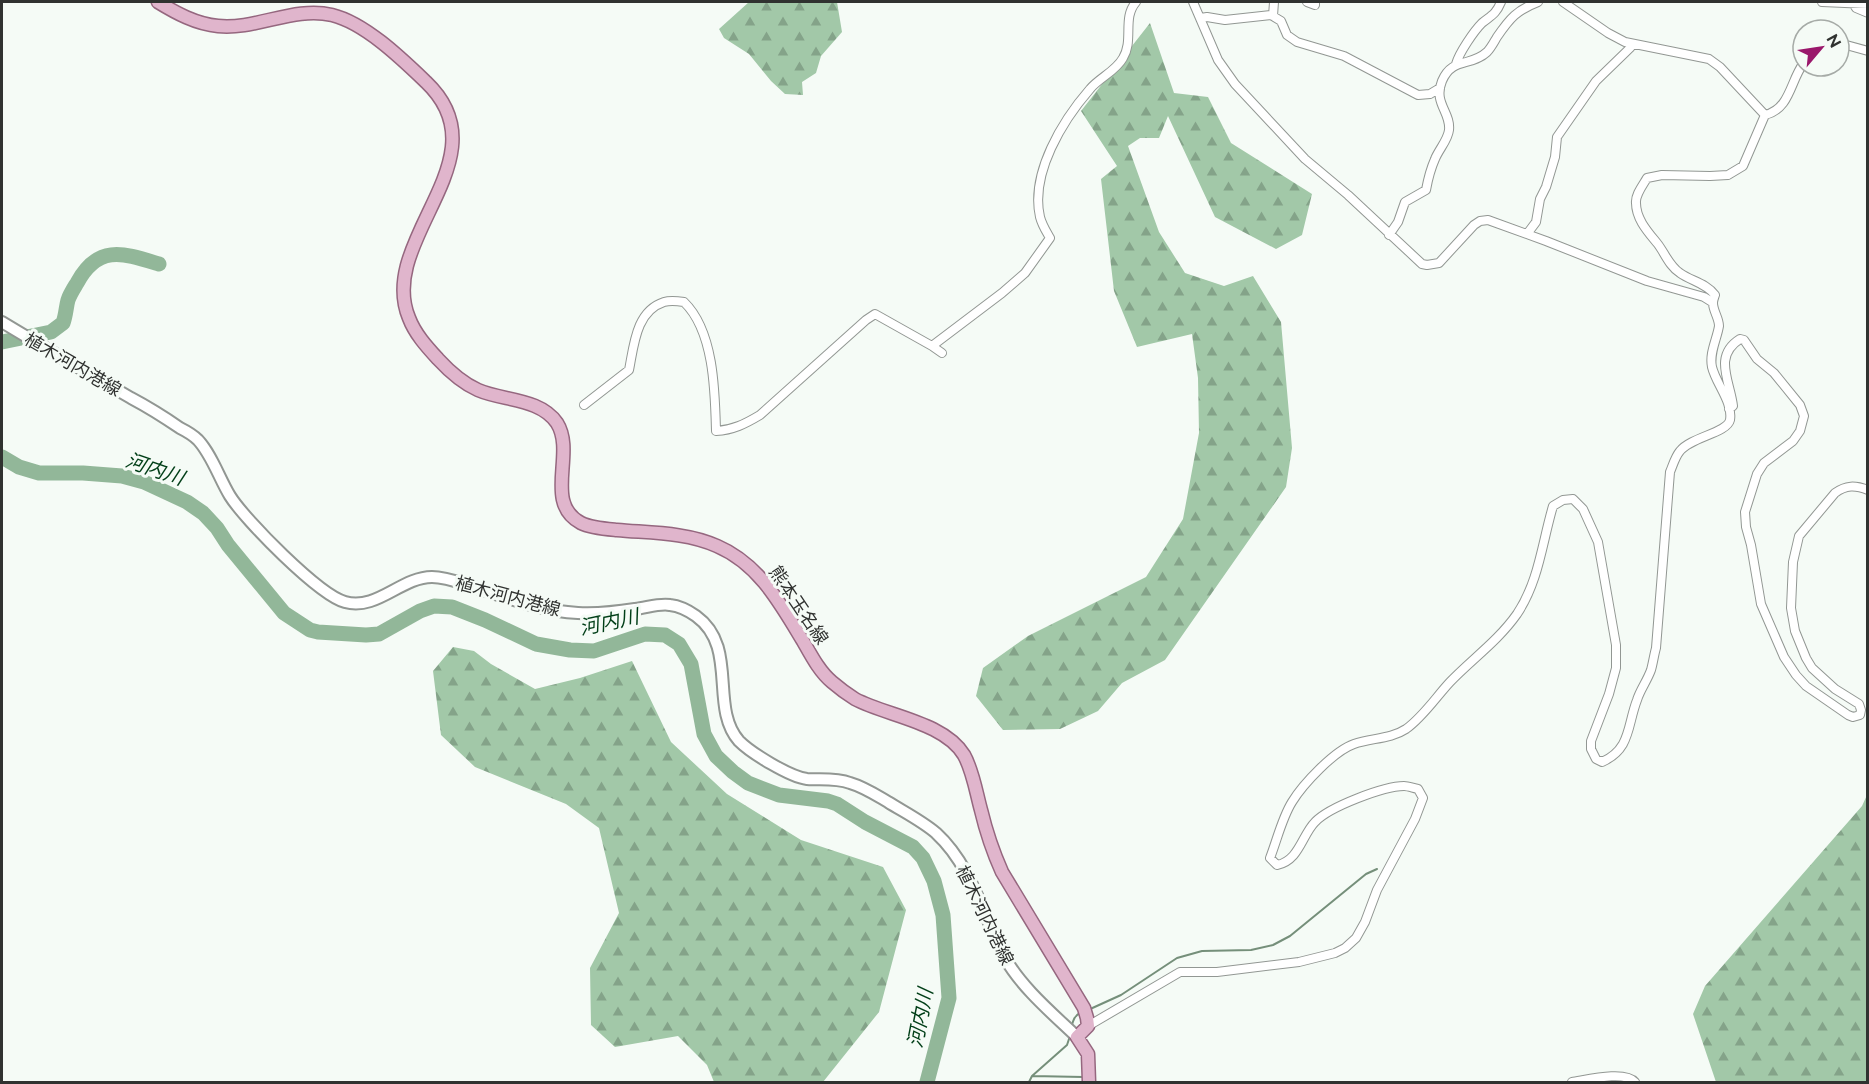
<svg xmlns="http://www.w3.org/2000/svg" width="1869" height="1084" font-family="Raleway,'Noto Sans JP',sans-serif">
<defs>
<pattern id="forest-firs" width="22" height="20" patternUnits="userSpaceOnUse" patternTransform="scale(1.5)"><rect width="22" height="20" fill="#a2c8a8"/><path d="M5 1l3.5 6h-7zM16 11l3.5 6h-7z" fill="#84a389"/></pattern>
</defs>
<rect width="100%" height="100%" fill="#f5fbf6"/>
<path fill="url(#forest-firs)" d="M 749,2 L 837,2 L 842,32 L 821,56 L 816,73 L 802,82 L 803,95 L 785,94 L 771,81 L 749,54 L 724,38 L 719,29 Z
M 1150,23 L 1174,93 L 1208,97 L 1231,143 L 1312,194 L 1302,235 L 1276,249 L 1215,217 L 1168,116 L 1159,138 L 1140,138 L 1128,146 L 1159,232 L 1185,273 L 1224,286 L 1253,276 L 1281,322 L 1292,448 L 1286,487 L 1165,660 L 1122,683 L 1098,711 L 1060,729 L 1003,730 L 976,696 L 983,668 L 1028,636 L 1146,577 L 1183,519 L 1199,433 L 1198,378 L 1192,334 L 1137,347 L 1114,291 L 1101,179 L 1117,166 L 1081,111 Z
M 453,647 L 474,651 L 491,664 L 535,689 L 580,678 L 632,661 L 671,742 L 727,794 L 801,840 L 883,867 L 906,910 L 879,1012 L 823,1082 L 714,1082 L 707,1065 L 678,1036 L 615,1047 L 591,1025 L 590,968 L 619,913 L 599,828 L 566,804 L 475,767 L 441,735 L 433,671 Z
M 1867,795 L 1867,1082 L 1716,1082 L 1693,1014 L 1705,986 L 1862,806 Z"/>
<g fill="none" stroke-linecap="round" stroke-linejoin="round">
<path stroke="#758f7a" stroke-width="2" d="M 1088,1010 L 1121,995 L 1177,958 L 1202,951 L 1251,950 L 1273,945 L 1290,936 L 1366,874 L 1377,869
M 1071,1028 C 1073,1021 1074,1016 1080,1013
M 1032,1076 L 1083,1077
M 929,1081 L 932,1082
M 1029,1082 L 1032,1076 L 1067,1045 L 1070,1036"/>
<path stroke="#92b799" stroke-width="15" d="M 2,342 L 51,332 L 63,323 C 66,315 66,307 68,300 C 70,294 74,288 77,283 C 98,244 123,253 159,264
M 2,457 L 19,467 L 39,473 L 83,473 L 122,476 L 144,482 L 187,502 L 203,513 L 217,528 L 228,545 L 284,613 L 310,630 L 318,632 L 366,635 L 379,634 L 420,611 L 434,606 L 452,607 L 485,620 L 536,644 L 570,650 L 594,651 L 645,634 L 665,635 L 679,644 L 691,664 L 704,734 L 716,756 L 733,772 L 748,783 L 779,795 L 828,801 L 837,804 L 865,822 L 913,847 L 923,858 L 934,881 L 943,915 L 949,998 L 927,1082"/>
<defs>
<path id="minor" d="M 1193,2 L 1218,60 L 1235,84 L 1305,159 L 1348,195 L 1422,264 L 1427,265 L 1439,263 L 1474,225 L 1480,221 L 1488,220 L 1546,241 L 1647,281 L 1704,297 L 1712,302
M 1307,2 L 1315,5 L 1315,2
M 1563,2 L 1608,33 L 1625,42 L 1709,59 L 1720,67 L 1765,115
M 1822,2 L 1868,4
M 1853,3 L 1856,8 L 1868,13
M 1273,16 L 1274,2
M 1201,18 L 1207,17 L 1225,20 L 1271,15 L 1281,21 L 1287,35 L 1297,42 L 1344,56 L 1418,95 L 1430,94 L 1440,88
M 1839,43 L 1868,51
M 1456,64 C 1459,53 1474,31 1482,23 C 1492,15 1496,14 1501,2
M 1765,115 C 1790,109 1790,82 1803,64
M 1527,234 L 1536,222 L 1540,199 L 1546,187 L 1555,157 L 1557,137 L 1596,81 L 1630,48 L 1632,45
M 1389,235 L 1398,222 L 1405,202 L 1426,190 C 1428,179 1431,168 1435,159 C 1439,149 1448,140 1449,130 C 1451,112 1433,103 1442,81 C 1452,57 1471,67 1487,52 C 1491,48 1494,42 1497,37 C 1510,18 1517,10 1538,2
M 932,346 L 1002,293 L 1025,273 L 1050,238 C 1046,231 1042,225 1040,217 C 1030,173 1063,120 1090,89 C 1099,78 1116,71 1123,58 C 1134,40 1122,18 1136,2
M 584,405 L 629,370 C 634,345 636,311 664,302 C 670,300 678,301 684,302 C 714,331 715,391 716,431 C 733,430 745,424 760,415 L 866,320 L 875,314 L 932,346 L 942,353
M 1729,409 L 1733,406 C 1730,381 1713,356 1740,339 L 1744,340 L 1757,359 L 1774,373 L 1800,405 L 1804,416 L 1800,431 L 1793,441 L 1764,463 L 1757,474 L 1745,512 L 1746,527 L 1751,545 L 1761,604 L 1784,657 L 1796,675 L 1806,686 L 1848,715 L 1853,717 L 1860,715 L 1861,710 L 1859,704 L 1835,689 L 1812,668 L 1806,658 L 1795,631 L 1791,608 L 1793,562 L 1799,536 L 1835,493 C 1846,485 1855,485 1868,490
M 1088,1026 L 1180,972 L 1217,972 L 1299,962 L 1335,953 L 1345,948 L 1356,938 L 1365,922 L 1377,890 L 1415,819 L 1423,798 L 1418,789 C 1413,788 1408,786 1404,786 C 1384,786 1329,807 1315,822 C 1302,835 1299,861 1277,865 L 1270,858 C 1277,840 1282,818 1292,802 C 1303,784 1334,751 1354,744 C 1371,738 1391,739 1406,729 C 1423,717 1436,697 1450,682 C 1472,659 1498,641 1517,614 C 1539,581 1542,543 1553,506 L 1563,500 L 1573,499 L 1583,509 L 1598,542 L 1616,645 L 1616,668 L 1609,694 L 1591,741 L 1591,749 L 1596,759 L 1602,762 C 1631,749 1627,726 1637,700 C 1640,690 1647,681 1651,670 C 1653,663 1654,655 1656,648 L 1670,472 C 1673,465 1675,457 1680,451 C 1691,437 1727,433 1730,420 C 1733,402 1716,384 1712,367 C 1709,353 1717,339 1719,326 C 1719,318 1713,311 1713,303 C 1713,300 1714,298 1715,295 C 1706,283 1691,281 1680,273 C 1669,266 1665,253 1657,243 C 1648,232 1636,219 1636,203 C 1635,195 1643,185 1647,178 L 1662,175 L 1710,176 L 1728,175 L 1743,166 L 1765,115
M 1572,1082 C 1586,1080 1625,1070 1635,1082"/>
<path id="secondary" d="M 2,322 C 45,348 88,373 131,398 C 148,407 164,417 180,428 C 186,431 193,435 198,440 C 212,455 219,478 230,496 C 245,520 319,595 345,602 C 377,611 401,577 432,577 C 446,577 461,583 474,587 C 508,598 541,611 578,613 C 597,614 616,612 635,609 C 646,608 659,603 670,605 C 679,606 689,611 696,616 C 739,647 709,707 739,741 C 751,753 790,777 807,779 C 821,780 836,778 850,783 C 864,787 876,795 888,802 C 904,812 922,821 936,833 C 972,866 983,916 1005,958 C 1022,988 1052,1013 1077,1037"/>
<path id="primary" d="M 158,2 C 176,13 196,24 218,26 C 256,30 294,6 332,15 C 365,23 402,59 426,82 C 506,158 376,239 409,318 C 415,334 427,347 438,359 C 450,372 462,383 478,390 C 503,401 540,398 557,423 C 576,453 543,503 581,523 C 591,528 606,529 617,530 C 649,533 686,532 717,546 C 759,564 780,603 803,641 C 811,655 819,671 832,682 C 839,688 847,694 855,699 C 887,716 944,722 964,755 C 973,771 976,792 981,810 C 986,831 993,852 1002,872 L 1084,1008 L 1087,1018 L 1088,1026 L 1077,1037 L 1088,1054 L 1089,1082"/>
</defs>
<use href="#minor" stroke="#929793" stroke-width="10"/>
<use href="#secondary" stroke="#929793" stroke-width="14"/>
<use href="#primary" stroke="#95677f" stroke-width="15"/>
<use href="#minor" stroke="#fff" stroke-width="8"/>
<use href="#secondary" stroke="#fff" stroke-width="10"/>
<use href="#primary" stroke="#e0b5cc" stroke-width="12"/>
</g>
<g text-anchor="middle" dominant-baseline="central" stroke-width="6" stroke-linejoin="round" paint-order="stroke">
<g font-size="18" fill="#303230" stroke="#f5fbf6">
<text transform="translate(73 364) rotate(30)">植木河内港線</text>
<text transform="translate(508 596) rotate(15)">植木河内港線</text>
<text transform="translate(799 605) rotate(56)">熊本玉名線</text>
<text transform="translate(985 915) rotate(64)">植木河内港線</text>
</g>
<g font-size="20" font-style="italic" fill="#003e17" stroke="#f5fbf6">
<text transform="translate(155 469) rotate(19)">河内川</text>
<text transform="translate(609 622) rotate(-12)">河内川</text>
<text transform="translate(920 1018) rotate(-79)">河内川</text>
</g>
</g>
<rect width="1869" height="1084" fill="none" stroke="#303230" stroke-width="6"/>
<g transform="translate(1821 48) rotate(61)"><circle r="28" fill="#f5fbf6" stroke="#a6aba7" stroke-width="1.5"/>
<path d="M0-4.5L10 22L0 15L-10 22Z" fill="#9a176b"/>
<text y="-9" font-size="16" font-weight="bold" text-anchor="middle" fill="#303230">N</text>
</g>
</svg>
